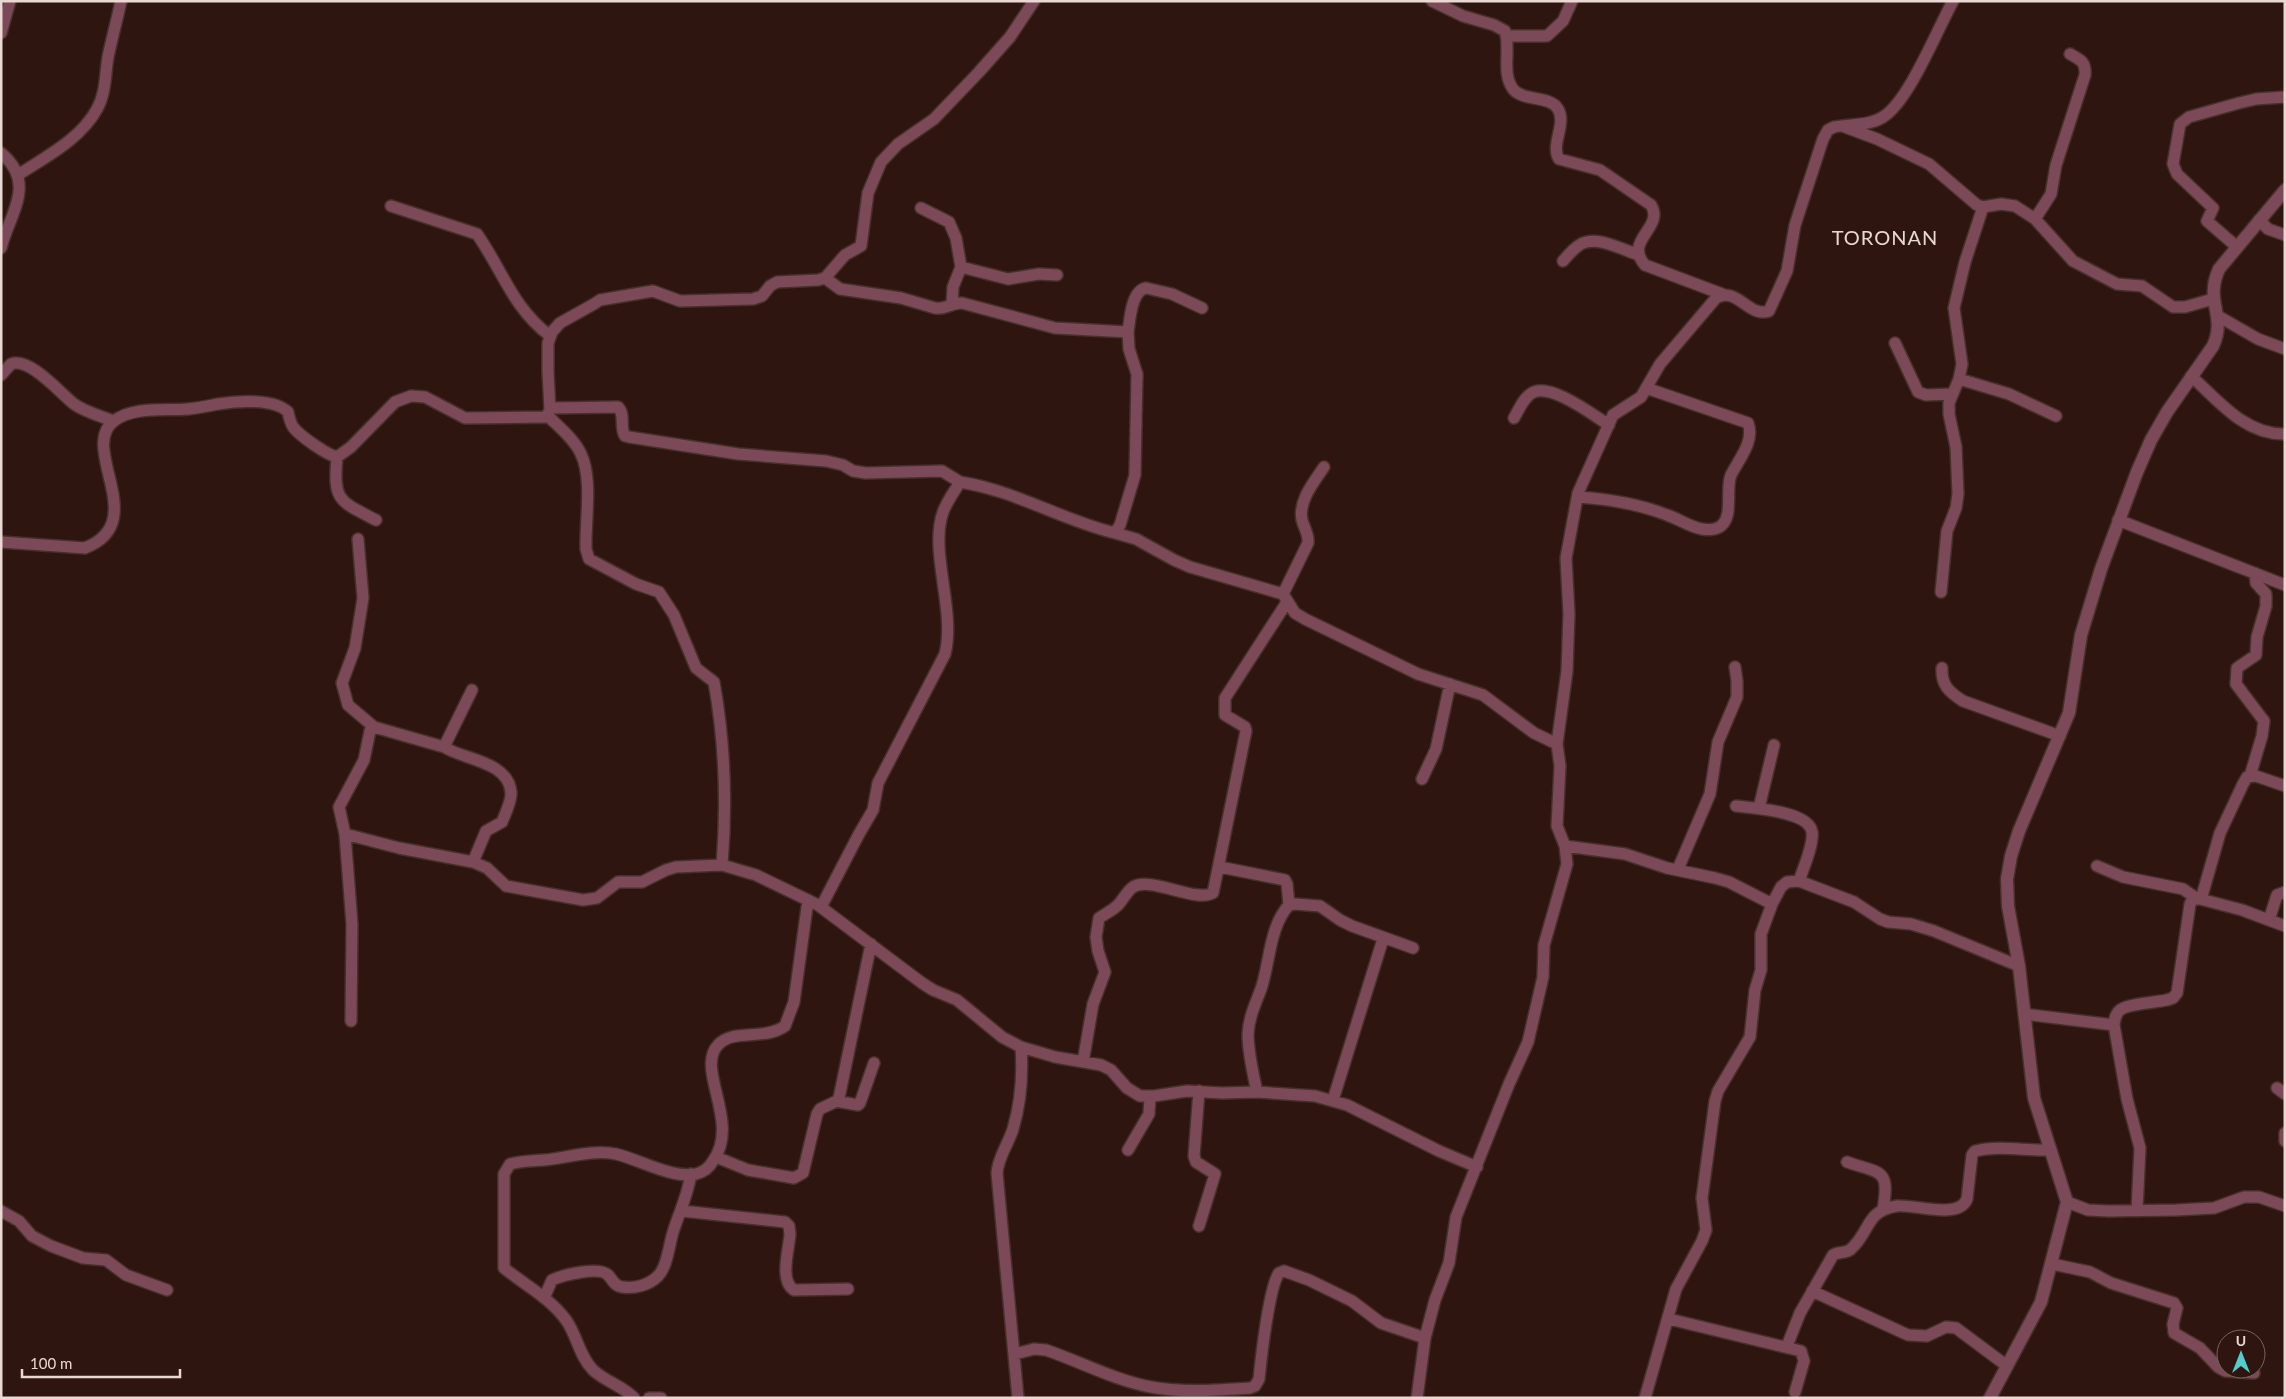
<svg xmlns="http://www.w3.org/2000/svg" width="2286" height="1399" font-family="Lato,sans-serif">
<rect width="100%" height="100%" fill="#2e150f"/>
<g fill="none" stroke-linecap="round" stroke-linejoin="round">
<defs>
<path id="minor" d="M 1432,1 L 1463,16 L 1494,25 L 1505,31 C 1511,49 1501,73 1513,89 C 1523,102 1550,95 1558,109 C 1567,124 1550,145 1559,159 L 1600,170 L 1651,205 C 1665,228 1623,240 1645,265 L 1722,294
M 1,33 L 10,1
M 1506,36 L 1547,36 L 1563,21 L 1572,1
M 1845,127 L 1877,139 L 1929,164 L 1977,205 L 1983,207 L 2001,204 L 2015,206 L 2035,219 L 2073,261 L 2117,284 L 2142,286 L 2173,307 L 2185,307 L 2213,299
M 1,153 C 37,183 10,213 1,248
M 18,175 C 45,157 81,139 97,109 C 106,93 105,75 108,57 C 112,38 117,20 121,1
M 391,206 L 477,234 C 503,271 512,307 550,336
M 921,208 L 949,222 L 956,238 L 961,267 L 953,287 L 952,304
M 2035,219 L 2051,194 L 2056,165 L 2085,75 C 2086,62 2081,60 2070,54
M 2259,220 L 2268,229 L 2285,235
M 2237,247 L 2207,221 L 2213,208 L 2177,174 L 2173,164 L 2180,124 L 2189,117 L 2239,103 L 2256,99 L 2285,97
M 1563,261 C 1568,255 1574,248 1581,244 C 1597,235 1623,250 1639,255
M 961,267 L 1008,279 L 1039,274 L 1057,275
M 2218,316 L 2258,339 L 2285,349
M 1128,332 C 1130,320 1131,291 1146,288 L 1172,294 L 1202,308
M 1895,343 L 1918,392 L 1926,395 L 1952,394
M 1,375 L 11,364 C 30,357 60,393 74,404 C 85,412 101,416 113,421
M 2191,376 C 2218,400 2244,434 2283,434
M 1959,379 L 2009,394 L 2056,416
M 550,408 L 618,407 C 626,415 619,427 625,436 L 629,437 L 738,454 L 826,461 L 843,465 L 853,471 L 866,473 L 942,471 L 960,482
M 548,416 C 559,427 574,439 581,454 C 593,479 585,522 586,549 L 589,559 L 636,584 L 659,592 L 674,615 L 696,668 L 714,682 C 725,743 727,803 722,865 L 756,875 L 818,905 L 922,983 L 933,990 L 957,1000 L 1002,1037 L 1021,1047 L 1055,1057 L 1101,1065 L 1111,1070 L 1127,1088 L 1140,1096 L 1154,1096 L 1187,1091 L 1222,1093 L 1257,1092 L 1315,1096 L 1347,1105 L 1439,1151 L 1477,1167
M 1514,418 C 1519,410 1523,398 1532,393 C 1550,382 1593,415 1609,425
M 337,457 C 333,501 339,501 376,520
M 1578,497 C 1608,499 1639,504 1667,515 C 1679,519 1690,527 1702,529 C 1708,530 1716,530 1721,526 C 1734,515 1725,489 1731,475 C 1739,459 1755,441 1748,423 L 1646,388
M 2118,520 L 2285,585
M 1115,533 L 1136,539 L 1174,560 L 1190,567 L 1283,594 L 1295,613 L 1305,619 L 1418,674 L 1483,695 L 1534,733 L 1557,744
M 358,539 L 363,598 L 355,648 L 342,683 L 348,705 L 374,727
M 1,542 L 85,548 C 152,522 78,448 114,421 C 133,406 166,411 188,409 C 199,408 208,406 218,404 C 237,401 274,398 288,412 C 289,417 290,422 293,427 C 300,436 327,455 337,457 L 351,447 L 395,402 L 411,396 L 425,397 L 465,418 L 546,417 L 550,410 L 548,372 L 548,343 L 552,332 L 560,323 L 594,304 L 600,300 L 653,291 L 680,301 L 753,299 L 762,296 L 770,286 L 777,282 L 818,280 L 825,278 L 845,255 L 861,246 L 868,193 L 881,162 L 898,144 L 934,119 L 979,72 L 1010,37 L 1034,1
M 1941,592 L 1947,531 L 1956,508 L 1958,494 L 1956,447 L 1949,414 L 1949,403 L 1959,379 L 1962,364 L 1954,308 L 1965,262 L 1983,207
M 1283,594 L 1308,543 C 1309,534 1304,528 1302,520 C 1298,501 1314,482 1324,467
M 1942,668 C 1941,685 1949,692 1963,701 L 2060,736
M 444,747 C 464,760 508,761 511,792 C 512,801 505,814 502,822 L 486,831 L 473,862
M 2250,776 L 2262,736 L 2264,721 L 2236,684 L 2237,668 L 2256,655 L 2257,637 L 2266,606 L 2266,594 L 2256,583 L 2255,573
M 1422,779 L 1436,749 L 1450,684
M 1736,806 C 1753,808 1809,811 1812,832 C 1814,844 1803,869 1799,881
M 1759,808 L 1774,745
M 345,834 L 399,848 L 473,862 L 487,868 L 506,886 L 583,900 L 597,898 L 618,882 L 642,882 L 666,870 L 676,867 L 722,865
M 1565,846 L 1625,854 L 1667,868 L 1715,878 L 1729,882 L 1772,904
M 2097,866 L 2123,877 L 2183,889 L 2196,898
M 1220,867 L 1285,880 L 1287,884 L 1289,905
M 1678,869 L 1710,794 L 1718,742 L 1737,697 L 1737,681 L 1735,667
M 2200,899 L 2242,910 L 2285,926
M 821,907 L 859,834 L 873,810 L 878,783 L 945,654 C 956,610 929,552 943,512 C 947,501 954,492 960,482 C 1017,491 1061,520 1115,533 L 1120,525 L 1135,475 L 1137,374 L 1129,349 L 1128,332 L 1055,328 L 962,303 C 951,303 945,310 935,308 L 901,298 L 840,289 L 825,278
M 2269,920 L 2277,895 L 2285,892
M 871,944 L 839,1098 L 841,1102 L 858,1105 L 860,1103 L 874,1063
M 2024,1014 L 2114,1025
M 351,1021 L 352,924 L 345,834 L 339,807 L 364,760 L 370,731 L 374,727 L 444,747 L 472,690
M 1083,1062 L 1093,1004 L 1105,972 L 1098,951 L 1096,937 L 1099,918 C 1105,914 1113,910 1118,905 C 1123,900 1127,891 1133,887 C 1151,876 1195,903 1213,893 L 1246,731 L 1245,727 L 1225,715 L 1225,698 L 1287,602
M 2277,1088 L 2285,1094
M 1199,1091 L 1194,1156 L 1196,1162 L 1215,1174 L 1199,1226
M 1257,1092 C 1253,1073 1248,1053 1248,1034 C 1249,1017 1255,1005 1261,989 C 1270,963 1269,927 1289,905 L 1295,904 L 1320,906 L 1340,920 L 1352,926 L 1413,948
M 1333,1100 L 1383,939
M 2285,1133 L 2285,1141
M 1128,1150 L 1149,1114 L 1150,1097
M 716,1157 L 748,1170 L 794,1178 L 803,1173 L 817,1114 L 820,1109 L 839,1100
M 1847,1162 C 1881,1174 1890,1168 1883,1209
M 2067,1202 L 2088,1210 L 2108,1211 L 2176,1210 L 2214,1208 L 2244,1197 L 2259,1197 L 2285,1206
M 2137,1210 L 2140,1148 L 2127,1099 L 2114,1025 C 2115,1019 2115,1014 2120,1010 C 2127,1004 2157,1002 2167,1000 L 2173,998 L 2177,993 L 2190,904 L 2193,899 L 2200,899 L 2202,896 L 2220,833 L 2243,784 L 2247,777 L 2256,776 L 2285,786
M 1,1211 L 19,1221 L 32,1236 L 51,1246 L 83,1258 L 106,1260 L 126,1275 L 167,1290
M 682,1211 L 785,1222 L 789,1226 L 790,1234 C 789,1249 779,1281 794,1290 L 848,1289
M 2052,1264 L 2090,1272 L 2111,1283 L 2174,1303 L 2177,1308 L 2173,1324 L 2174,1333 L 2200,1348 L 2218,1367 L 2225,1371 L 2254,1373
M 1812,1291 L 1908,1335 L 1927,1336 L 1946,1327 L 1956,1328 L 2007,1366
M 544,1298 L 552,1280 C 563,1275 599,1266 608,1275 C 613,1280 614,1286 622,1287 C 635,1289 649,1285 658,1276 C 668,1266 669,1243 674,1229 C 680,1211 688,1194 691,1174
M 1669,1319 L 1801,1351 L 1804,1361 L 1795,1392
M 1787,1346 L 1800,1313 L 1833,1255 C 1839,1251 1846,1254 1851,1249 C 1871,1231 1865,1211 1897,1206 C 1914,1204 1959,1220 1967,1199 L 1972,1155 L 1975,1151 C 2000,1145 2025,1151 2051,1150
M 1015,1354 L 1034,1349 L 1046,1350 C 1081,1362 1114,1380 1151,1387 C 1182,1393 1218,1390 1250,1388 L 1255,1386 L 1259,1379 C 1261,1359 1269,1287 1279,1273 L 1284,1271 L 1309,1280 L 1352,1301 L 1381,1323 L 1425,1338
M 634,1398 C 623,1386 606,1382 593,1370 C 579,1356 577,1335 566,1320 C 550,1298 525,1285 504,1268 L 504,1174 L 510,1164 C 522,1161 532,1161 544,1160 C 567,1158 592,1149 616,1154 C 638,1159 672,1179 696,1174 C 704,1172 709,1168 713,1161 C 741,1122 695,1069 718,1045 C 733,1028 764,1041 785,1026 L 794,1002 L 808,900
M 649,1398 L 661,1398
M 1018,1398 L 997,1173 C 998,1157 1008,1145 1013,1129 C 1021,1102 1023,1075 1021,1047
M 1417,1398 L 1425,1338 L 1435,1300 L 1449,1263 L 1456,1217 L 1509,1084 L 1528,1042 L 1543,977 L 1544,945 L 1567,864 L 1565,846 L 1557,826 L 1560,766 L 1557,744 L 1567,671 L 1569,614 L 1566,558 L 1578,493 L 1613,415 L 1641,397 L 1660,364 L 1716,298 C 1738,286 1748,318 1769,311 L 1787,271 L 1795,225 L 1823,139 L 1828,130 L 1834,127 C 1849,124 1869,126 1883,117 C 1909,101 1937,30 1953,1
M 1645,1398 L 1676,1289 L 1702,1241 L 1706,1230 L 1702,1198 L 1715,1101 L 1718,1091 L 1750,1037 L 1755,990 L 1761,970 L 1761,934 L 1772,904 L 1781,887 L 1787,882 L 1799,881 L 1854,902 L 1880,919 L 1888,922 L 1911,924 L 1934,931 L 2019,966"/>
<path id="tertiary" d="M 1990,1398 L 2041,1302 L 2067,1202 L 2034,1098 L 2019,966 L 2008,906 L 2007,879 L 2011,856 L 2019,831 L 2069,713 L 2081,635 L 2101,569 L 2137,472 L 2151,440 L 2167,412 L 2213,346 C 2227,315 2204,302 2219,269 L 2285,190"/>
</defs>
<use href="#minor" stroke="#48302a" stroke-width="14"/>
<use href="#tertiary" stroke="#48302a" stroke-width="15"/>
<use href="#minor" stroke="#7b4958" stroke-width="11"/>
<use href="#tertiary" stroke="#7b4958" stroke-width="12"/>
</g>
<g text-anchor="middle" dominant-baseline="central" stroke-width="4" stroke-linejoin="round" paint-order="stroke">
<g font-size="20" letter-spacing="1" fill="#ead8d3" stroke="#2e150f">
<text x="1885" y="237">TORONAN</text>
</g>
</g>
<rect width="2286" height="1399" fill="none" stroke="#ead8d3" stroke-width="5"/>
<g transform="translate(2241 1354)"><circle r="24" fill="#2e150f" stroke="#79635d"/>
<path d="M0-4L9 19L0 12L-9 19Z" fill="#53cdcb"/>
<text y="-8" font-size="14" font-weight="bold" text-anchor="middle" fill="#ead8d3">U</text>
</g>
<path d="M22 1369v8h158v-8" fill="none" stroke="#ead8d3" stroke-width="2.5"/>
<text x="30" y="1369" font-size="15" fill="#ead8d3" stroke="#2e150f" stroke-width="4" paint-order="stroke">100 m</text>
</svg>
